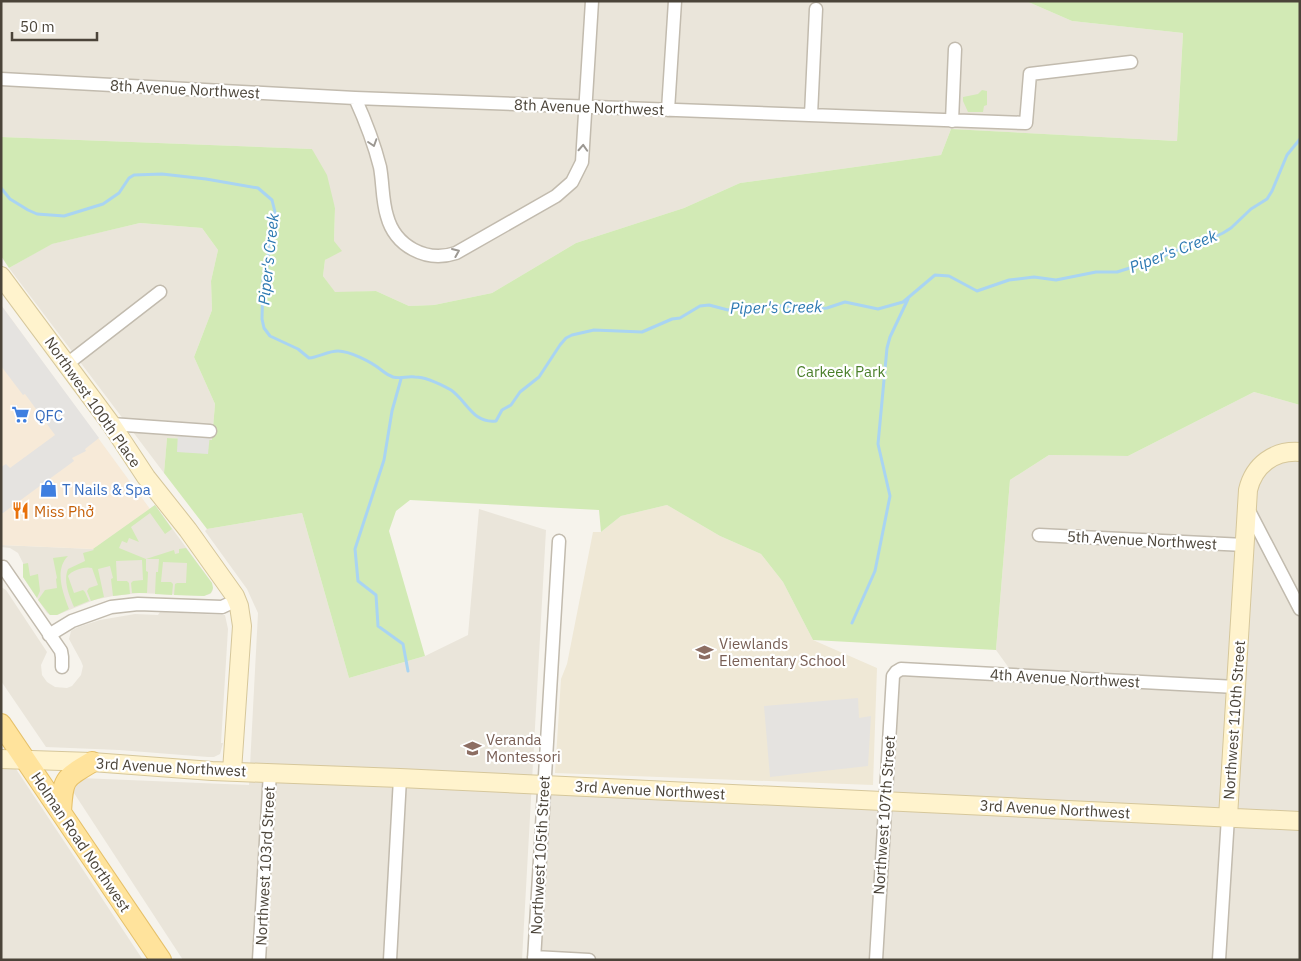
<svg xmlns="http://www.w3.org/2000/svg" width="1301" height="961" font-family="'IBM Plex Sans',sans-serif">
<rect width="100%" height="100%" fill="#f6f3ec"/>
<path fill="#eae5da" d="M 1,1 L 1026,1 L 1072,21 L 1183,33 L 1177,141 L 951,129 L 941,155 L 740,183 L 684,208 L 576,243 L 492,293 L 434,305 L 409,306 L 376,291 L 335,293 L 323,276 L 325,260 L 329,257 L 334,241 L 335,208 L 312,149 L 1,137 Z
M 140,223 L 202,228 L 218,250 L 211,281 L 212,310 L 194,357 L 215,404 L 212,441 L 167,438 L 164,473 L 9,268 L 51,244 Z
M 1254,392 L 1300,405 L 1300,960 L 534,960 L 544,785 L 885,801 L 893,669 L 1014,675 L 996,650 L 1010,480 L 1049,455 L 1128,456 Z
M 155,505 L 212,583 L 213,590 L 210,594 L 204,596 L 139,593 L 113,596 L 94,600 L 57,615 L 50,615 L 47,613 L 23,577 L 23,563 L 18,553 L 10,548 L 1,547 L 1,545 L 93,549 Z
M 479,509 L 546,530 L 522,960 L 183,960 L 72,790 L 80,778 L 249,785 L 258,613 L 247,589 L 205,531 L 207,529 L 302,513 L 349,678 L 425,656 L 468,635 Z
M 1,587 L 6,590 L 47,652 L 41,665 L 42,675 L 47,682 L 55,687 L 67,688 L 72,686 L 81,675 L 83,666 L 81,661 L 69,639 L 71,631 L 78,627 L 100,620 L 135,614 L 158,615 L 160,612 L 225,615 L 228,629 L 221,743 L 223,743 L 220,754 L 214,757 L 208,757 L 119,750 L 46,747 L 1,681 Z
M 1,768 L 16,769 L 143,960 L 1,960 Z"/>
<path fill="#f7ead8" d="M 1,305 L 150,509 L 93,549 L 1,545 Z"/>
<path fill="#efe8d6" d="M 667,505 L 720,536 L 761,554 L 783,582 L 813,640 L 877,668 L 873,785 L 555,773 L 561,679 L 567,664 L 593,532 L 601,532 L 621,516 Z"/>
<path fill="#d2eab5" d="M 1026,1 L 1300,1 L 1300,405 L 1254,392 L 1128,456 L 1049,455 L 1010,480 L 996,650 L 813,640 L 783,582 L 761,554 L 720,536 L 667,505 L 621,516 L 601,532 L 599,510 L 410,500 L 396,511 L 389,531 L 425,656 L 349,678 L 302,513 L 207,529 L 164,473 L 167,438 L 212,440 L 215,404 L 194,357 L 212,310 L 211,281 L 218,250 L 202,228 L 140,223 L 52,244 L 9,268 L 1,256 L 1,137 L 312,149 L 327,175 L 335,208 L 334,241 L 342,251 L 325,260 L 323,276 L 335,292 L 376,291 L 409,306 L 434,305 L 492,293 L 576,243 L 684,208 L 740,183 L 941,155 L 951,129 L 1177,141 L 1183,33 L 1072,21 Z
M 982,90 L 987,91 L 987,105 L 984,106 L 983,112 L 968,112 L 963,101 L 963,97 L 978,94 Z
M 155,505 L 172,529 L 165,534 L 150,513 L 131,527 L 139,542 L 129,538 L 127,543 L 122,541 L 119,548 L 146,559 L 174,550 L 175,554 L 179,553 L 179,549 L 186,548 L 212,583 L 213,588 L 211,593 L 204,596 L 174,595 L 175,584 L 177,583 L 186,583 L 187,563 L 163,562 L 161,582 L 171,582 L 173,584 L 172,595 L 155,594 L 156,572 L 158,572 L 159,559 L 146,559 L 146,571 L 148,572 L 147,593 L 132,593 L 131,583 L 133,581 L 143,580 L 142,560 L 116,561 L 117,581 L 127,581 L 129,583 L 130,594 L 113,596 L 111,579 L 113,578 L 110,566 L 98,569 L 104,597 L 91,601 L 87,591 L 89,588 L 98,585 L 92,568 C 85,566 72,570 68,576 L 74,593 L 83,590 L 85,592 L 89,601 L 74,607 C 69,595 63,581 68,569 L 85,561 L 83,553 L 94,550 L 93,549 Z
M 68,556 C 54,570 63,593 69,609 L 57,615 L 50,615 L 38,600 L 45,590 L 57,588 L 56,579 L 57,578 L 53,558 Z
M 28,563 L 30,576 L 38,574 L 40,591 L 37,598 L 23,577 L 23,564 Z"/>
<path fill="#e5e3e0" d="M 1,305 L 99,438 L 85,449 L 86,451 L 72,458 L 74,461 L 3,513 L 1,513 L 1,467 L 6,464 L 10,468 L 55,435 L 25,394 L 23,395 L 1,366 Z
M 178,432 L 210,434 L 208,454 L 177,452 Z
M 858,698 L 859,718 L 871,716 L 868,766 L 770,777 L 764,706 Z"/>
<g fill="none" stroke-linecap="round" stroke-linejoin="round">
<path stroke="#a9d4f2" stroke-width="3" d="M 1,188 L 10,199 L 28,210 L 37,214 L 64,216 L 103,204 L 119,193 L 129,178 L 134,175 L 162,174 L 206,179 L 258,188 L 272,200 L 275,212 L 275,221 L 270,236 L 267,268 L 263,280 L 262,319 L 264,328 L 270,336 L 298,349 L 309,358 C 319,357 328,351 338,351 C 350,351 371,362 380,369 C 384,372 387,375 393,377 C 401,379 407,376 415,377 C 426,377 442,385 451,390 C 467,401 473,424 496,421 L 502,410 L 511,405 L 520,392 L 539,377 L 560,345 L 566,338 L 572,335 L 594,330 L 642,332 L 672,319 L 680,318 L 700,306 L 709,305 L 728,310 L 752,305 L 785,306 L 816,309 L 827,308 L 845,302 L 878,309 L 903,302 L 935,275 L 949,276 L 977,291 L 1009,280 L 1034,277 L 1056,280 L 1096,272 L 1117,272 L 1133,267 L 1147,260 L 1163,257 L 1171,252 L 1202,243 L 1223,233 L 1231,228 L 1251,209 L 1267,199 L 1272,191 L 1287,155 L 1300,139
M 401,379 L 392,411 L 384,460 L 355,549 L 358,581 L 376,595 L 378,626 L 403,644 L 408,671
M 852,623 L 875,571 L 890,496 L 878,444 L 887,348 L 890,337 L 908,299"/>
<defs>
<path id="street" d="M 1,79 L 355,98 L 1026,123 L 1030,74 L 1131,62
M 355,98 C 365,120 374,143 380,167 C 383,183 382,200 387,216 C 395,246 426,263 456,253 L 556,196 L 572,182 L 582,162 L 592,1
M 668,110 L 675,1
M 811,115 L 816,9
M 952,121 L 955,49
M 67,364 L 160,292
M 111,424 L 210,431
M 1248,509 L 1300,609
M 1039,535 L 1245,545
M 3,567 L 61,651 L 62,657 L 62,667
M 49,635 L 72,621 L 111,607 L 138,604 L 222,607 L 237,600
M 534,957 L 589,960
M 259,960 L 270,772
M 390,960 L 400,778
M 534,960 L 559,541
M 876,960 L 893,676 L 896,672 L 901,669 L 1236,687
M 1219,960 L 1228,817"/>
<path id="secondary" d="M 1,276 L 111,424 L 146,477 L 188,530 L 235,596 L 239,606 L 242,626 L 232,771
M 1,759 L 92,762 L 212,771 L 400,778 L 1300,821
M 1228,817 L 1248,490 C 1254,465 1274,450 1300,452"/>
<path id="primary" d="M 1,724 L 161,960
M 61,812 C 63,779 63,779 92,762"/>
</defs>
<use href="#street" stroke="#c2bbae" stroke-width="15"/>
<use href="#secondary" stroke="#d6c79b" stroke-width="20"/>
<use href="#primary" stroke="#e6c16a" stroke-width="22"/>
<use href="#street" stroke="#fff" stroke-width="12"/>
<use href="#secondary" stroke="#fff3cd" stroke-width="18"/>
<use href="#primary" stroke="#ffe39c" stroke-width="20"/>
</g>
<defs><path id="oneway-chevron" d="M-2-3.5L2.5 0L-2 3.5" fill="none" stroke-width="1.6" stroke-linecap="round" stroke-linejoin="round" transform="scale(1.25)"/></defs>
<g stroke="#9c9892">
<use href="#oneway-chevron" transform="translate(373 143) rotate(72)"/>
<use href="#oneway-chevron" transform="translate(583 148) rotate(-87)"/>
<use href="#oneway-chevron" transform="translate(456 252) rotate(-23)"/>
</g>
<defs>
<symbol id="supermarket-bare" viewBox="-9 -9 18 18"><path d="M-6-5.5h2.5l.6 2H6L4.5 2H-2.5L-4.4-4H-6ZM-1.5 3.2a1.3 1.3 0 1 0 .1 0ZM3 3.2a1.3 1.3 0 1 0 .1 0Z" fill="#3f7fe0" stroke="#fff" stroke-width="2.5" paint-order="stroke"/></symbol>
<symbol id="shop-bare" viewBox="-9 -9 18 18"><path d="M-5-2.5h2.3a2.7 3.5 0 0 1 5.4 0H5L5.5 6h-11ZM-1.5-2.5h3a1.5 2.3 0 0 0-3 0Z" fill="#3f7fe0" stroke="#fff" stroke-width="2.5" paint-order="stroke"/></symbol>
<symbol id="restaurant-bare" viewBox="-9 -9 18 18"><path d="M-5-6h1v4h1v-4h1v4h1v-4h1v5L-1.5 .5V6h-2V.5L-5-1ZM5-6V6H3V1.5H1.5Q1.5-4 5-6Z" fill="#e8710a" stroke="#fff" stroke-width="2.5" paint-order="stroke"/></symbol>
<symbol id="school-bare" viewBox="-9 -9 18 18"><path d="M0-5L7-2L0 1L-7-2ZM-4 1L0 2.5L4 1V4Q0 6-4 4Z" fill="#8d6e63" stroke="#fff" stroke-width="2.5" paint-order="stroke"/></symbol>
</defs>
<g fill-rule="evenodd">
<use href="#supermarket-bare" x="8" y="402" width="25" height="25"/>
<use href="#shop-bare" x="36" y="476" width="25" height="25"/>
<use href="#restaurant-bare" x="8" y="498" width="25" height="25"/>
<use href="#school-bare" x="692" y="640" width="25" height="25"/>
<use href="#school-bare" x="460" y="736" width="25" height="25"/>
</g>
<g text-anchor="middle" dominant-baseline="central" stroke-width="4.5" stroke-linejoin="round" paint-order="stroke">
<g font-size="15" fill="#4b4439" stroke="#fff">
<text transform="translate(185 89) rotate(3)">8th Avenue Northwest</text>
<text transform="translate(589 107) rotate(2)">8th Avenue Northwest</text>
<text transform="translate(93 402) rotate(55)">Northwest 100th Place</text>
<text transform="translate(1142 540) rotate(3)">5th Avenue Northwest</text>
<text transform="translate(1065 678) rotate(3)">4th Avenue Northwest</text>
<text transform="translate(1234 720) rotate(-86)">Northwest 110th Street</text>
<text transform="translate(171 767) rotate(3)">3rd Avenue Northwest</text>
<text transform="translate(650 790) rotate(3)">3rd Avenue Northwest</text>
<text transform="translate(1055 809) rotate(3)">3rd Avenue Northwest</text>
<text transform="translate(884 815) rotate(-86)">Northwest 107th Street</text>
<text transform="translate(81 842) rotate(56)">Holman Road Northwest</text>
<text transform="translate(540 855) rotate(-87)">Northwest 105th Street</text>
<text transform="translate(265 866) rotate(-87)">Northwest 103rd Street</text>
</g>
<g font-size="15" fill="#4a7f2a" stroke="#fff">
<text x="841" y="371">Carkeek Park</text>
</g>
<g font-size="15" fill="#366cbe" stroke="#fff" text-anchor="start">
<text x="35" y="415">QFC</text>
<text x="62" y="489">T Nails &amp; Spa</text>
</g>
<g font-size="15" fill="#c56008" stroke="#fff" text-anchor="start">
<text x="34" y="511">Miss Phở</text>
</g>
<g font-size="15" fill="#785e54" stroke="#fff" text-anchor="start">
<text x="719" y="643">Viewlands<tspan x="719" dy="17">Elementary School</tspan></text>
<text x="486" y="739">Veranda<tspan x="486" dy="17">Montessori</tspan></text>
</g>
<g font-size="16" font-style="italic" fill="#2e7ab2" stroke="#fff">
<text transform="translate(1173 251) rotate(-21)">Piper's Creek</text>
<text transform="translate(268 259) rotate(-84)">Piper's Creek</text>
<text transform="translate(776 307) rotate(-1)">Piper's Creek</text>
</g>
</g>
<rect width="1301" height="961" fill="none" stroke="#4b4439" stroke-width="5"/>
<path d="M12 32v8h85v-8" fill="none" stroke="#4b4439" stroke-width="2.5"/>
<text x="20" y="32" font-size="15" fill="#4b4439" stroke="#ffffff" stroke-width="4" paint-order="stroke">50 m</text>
</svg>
